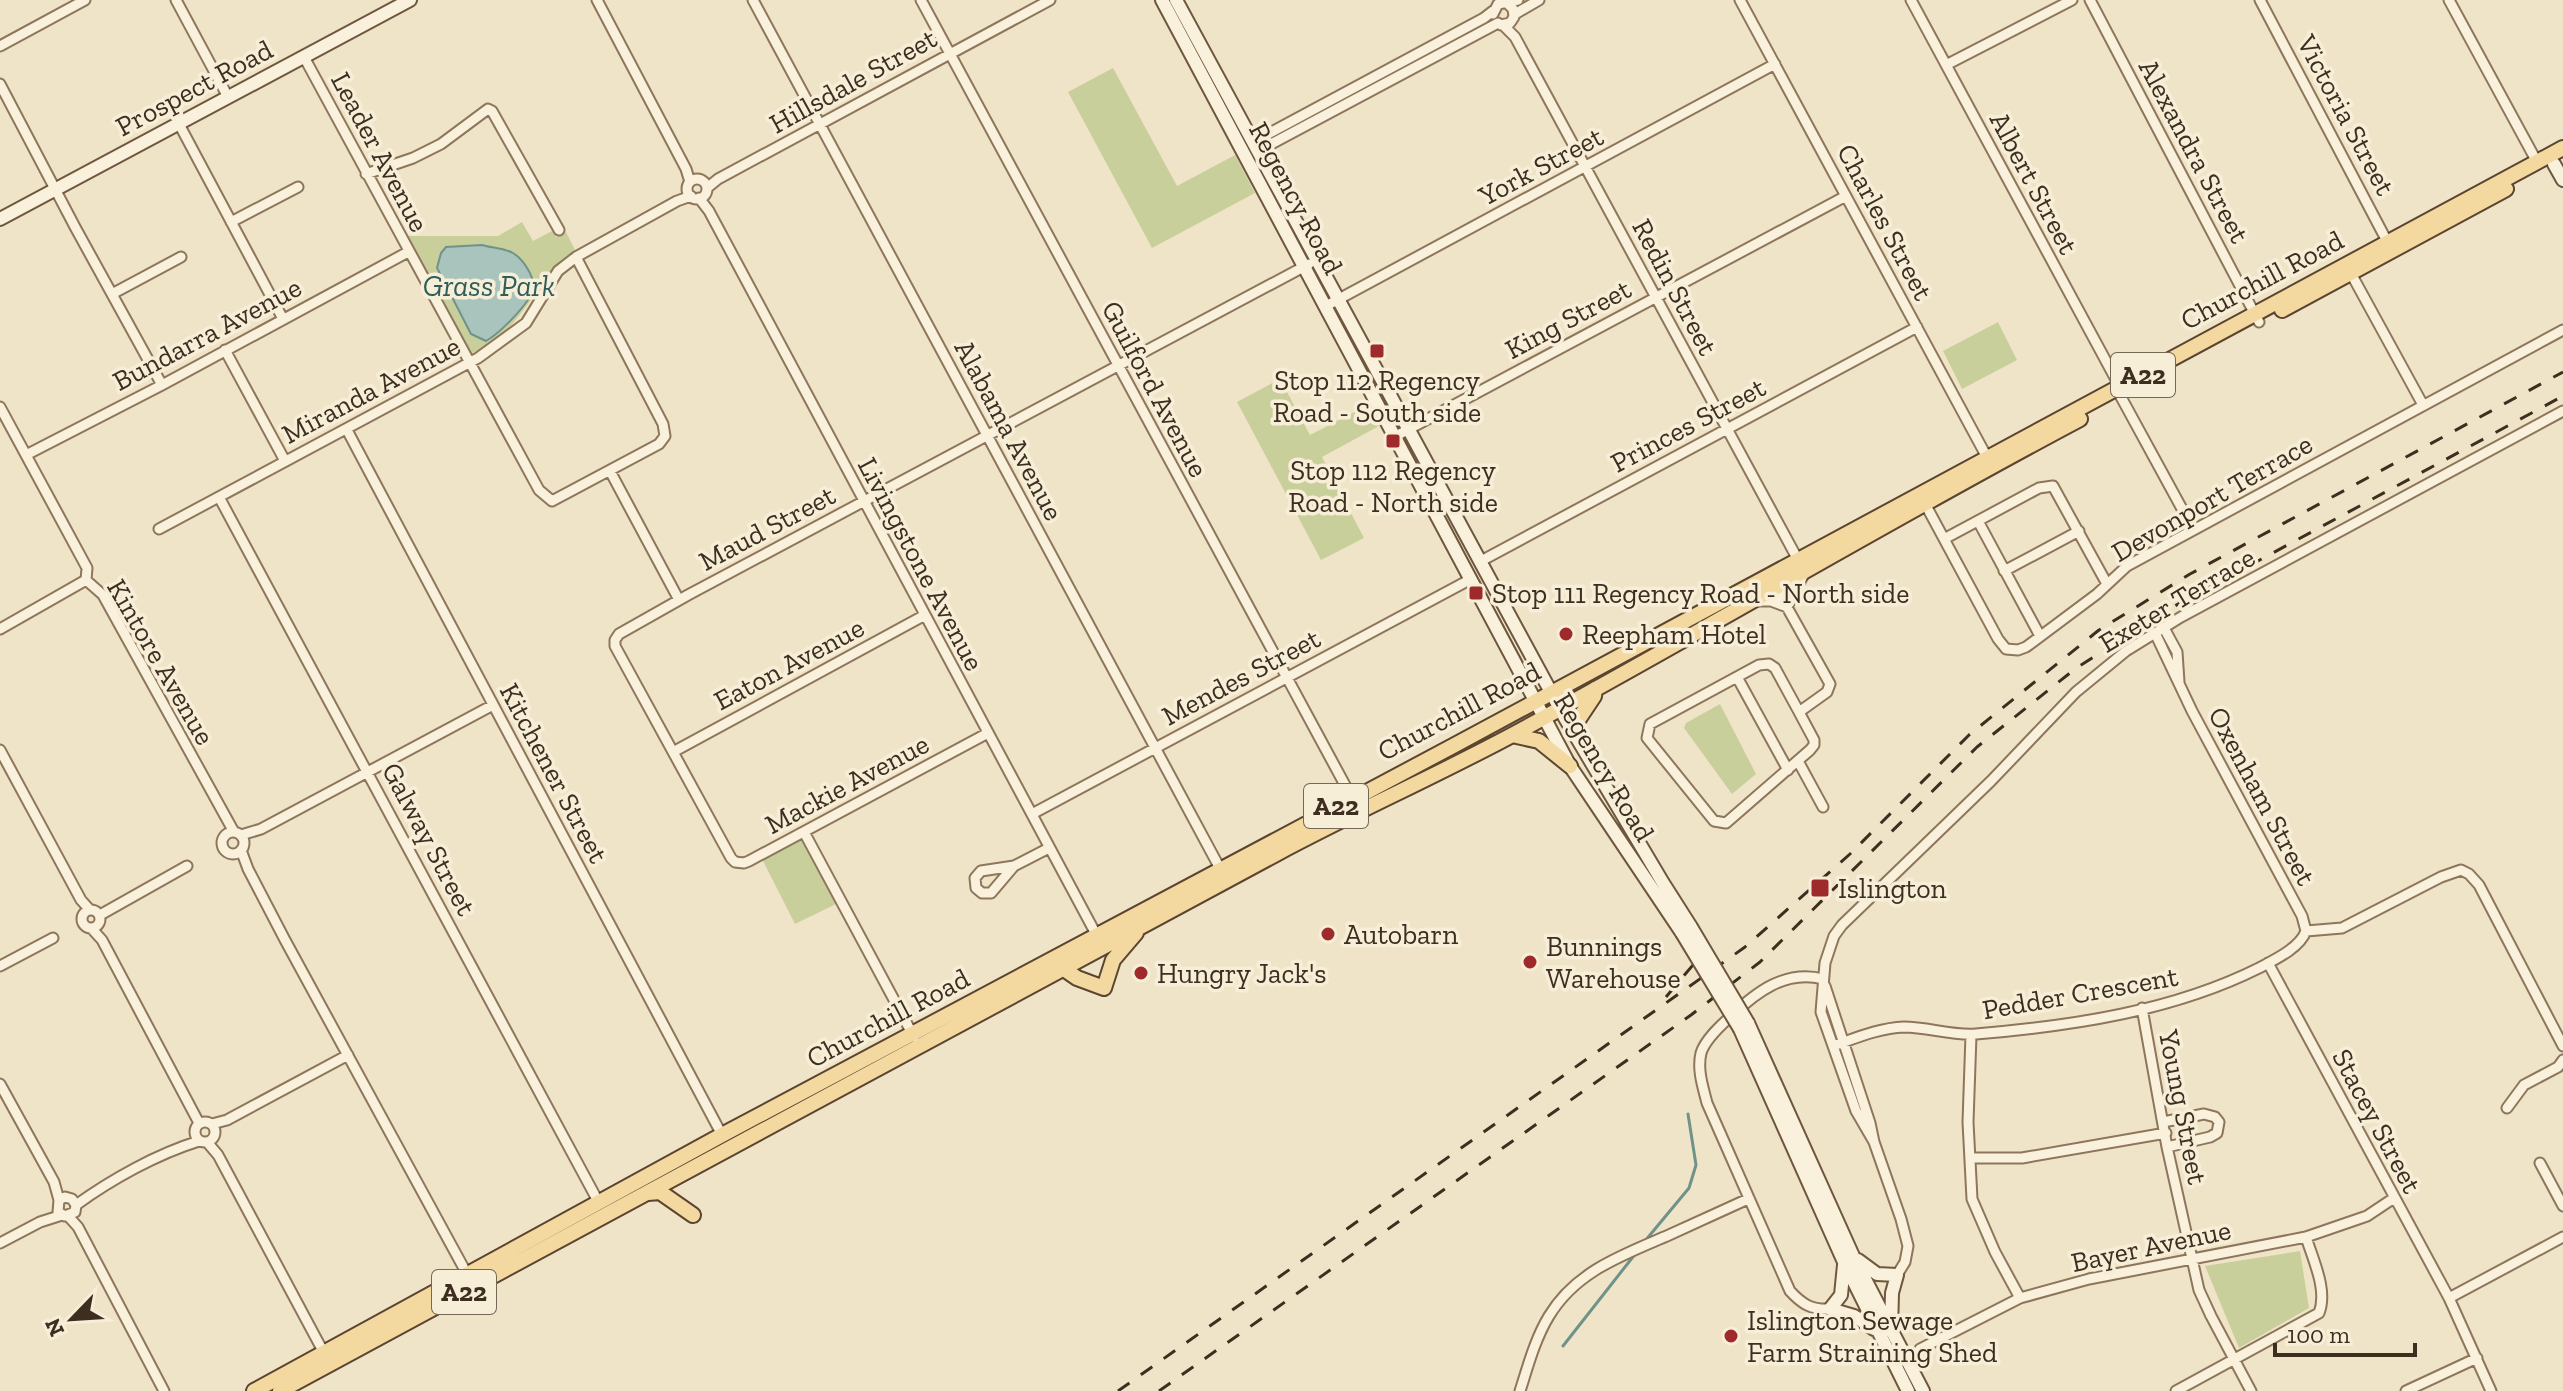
<svg xmlns="http://www.w3.org/2000/svg" width="2563" height="1391" font-family="'Zilla Slab',serif">
<rect width="100%" height="100%" fill="#f0e4c8"/>
<path fill="#c9cf9b" d="M 1113,68 L 1177,186 L 1235,155 L 1255,193 L 1152,248 L 1068,92 Z
M 522,222 L 533,241 L 552,231 L 556,237 L 566,232 L 576,252 C 538,275 514,343 472,353 L 468,350 L 406,236 L 498,236 Z
M 1998,322 L 2017,360 L 1962,389 L 1943,351 Z
M 1280,379 L 1310,435 L 1368,405 L 1379,426 L 1322,457 L 1364,538 L 1321,560 L 1237,402 Z
M 1720,704 L 1756,774 L 1732,794 L 1684,728 L 1686,723 Z
M 803,835 L 838,903 L 795,924 L 761,857 Z
M 2300,1251 L 2309,1308 L 2239,1348 L 2205,1266 Z"/>
<path fill="#a9c4bc" stroke="#6f938a" stroke-width="2" d="M 482,245 C 492,248 504,248 513,253 C 523,259 536,278 533,290 C 528,305 500,333 486,341 L 471,334 L 437,268 L 441,253 L 446,247 Z"/>
<g fill="none" stroke-linecap="round" stroke-linejoin="round">
<path stroke="#6f938a" stroke-width="3" d="M 1645,1241 L 1689,1188 L 1696,1165 L 1688,1114
M 1563,1346 L 1636,1253"/>
<defs>
<path id="street" d="M 176,0 L 228,97
M 597,0 L 686,169 L 690,182
M 753,0 L 1223,874
M 921,0 L 1352,798
M 1740,0 L 1989,461
M 1911,0 L 2120,387
M 2090,0 L 2259,322
M 2260,0 L 2389,245
M 2449,0 L 2537,162
M 1493,14 L 1498,4 L 1518,0
M 1515,14 L 1539,0
M 1501,25 L 1510,23 L 1514,17 L 1513,9 L 1507,3
M 1503,25 L 1515,37 L 1797,558
M 0,46 L 85,0
M 304,57 L 539,490 L 552,501 L 659,444 L 665,436 L 663,424 L 576,257
M 1946,65 L 2072,0
M 0,84 L 75,227 L 162,385
M 179,124 L 283,319
M 1253,142 L 1484,18 L 1493,11
M 1258,151 L 1498,23
M 366,174 L 413,158 L 441,144 L 488,109 L 492,111 L 559,230
M687 189a10 10 0 1 1 20 0a10 10 0 1 1-20 0Z
M 707,188 L 718,179 L 1050,0
M 699,198 L 709,211 L 1097,936
M 231,222 L 298,187
M 2348,268 L 2423,405
M 112,294 L 181,257
M 1326,306 L 1775,64
M 225,350 L 285,461
M 2121,397 L 2193,529
M 0,407 L 87,568 L 86,580 L 103,595 L 234,832
M 347,430 L 722,1135
M 1396,436 L 1846,196
M 26,455 L 162,385 L 408,252
M 610,471 L 679,600
M 219,497 L 599,1203
M 1923,500 L 1998,639 L 2006,649 L 2018,650 L 2026,647 L 2097,594 L 2127,566 L 2563,330
M 1978,521 L 2040,636
M 159,529 L 478,358 L 526,323 L 558,271 L 576,257 L 677,201 L 691,196
M 1944,539 L 2039,488 L 2053,486 L 2107,584
M 1481,561 L 1917,327
M 2004,571 L 2079,531
M 1774,584 L 1830,684 L 1827,692 L 1799,712 L 1814,740 L 1814,745 L 1810,750 L 1726,823 L 1714,821 L 1647,738 L 1650,724 L 1759,665 L 1769,664 L 1775,668 L 1799,712
M 1756,601 L 1771,601 L 1787,607 L 1804,574
M 2164,628 L 2177,652 L 2179,682
M 0,629 L 86,580
M 2155,633 L 2192,711 L 2302,916 L 2306,931
M 1737,677 L 1788,770
M 988,733 L 749,861 L 744,863 L 735,862 L 731,858 L 615,646 L 615,640 L 619,634 L 688,595 L 1309,264
M 0,750 L 81,900 L 90,910
M 673,752 L 925,615
M 1798,761 L 1823,807
M 1032,814 L 1471,579
M 804,832 L 914,1037
M222 843a11 11 0 1 1 22 0a11 11 0 1 1-22 0Z
M 241,835 L 261,829 L 493,705
M 241,850 L 248,869 L 285,940 L 467,1274
M 1014,866 L 991,893 L 982,893 L 976,888 L 975,878 L 981,871 L 1014,866 L 1049,848
M82 919a9 9 0 1 1 18 0a9 9 0 1 1-18 0Z
M 100,915 L 187,866
M 92,929 L 102,940 L 199,1123
M 2306,931 L 2342,928 L 2441,877 L 2461,870 L 2469,874 L 2479,885 L 2563,1046
M 2268,963 L 2449,1298 L 2491,1391
M 0,966 L 53,938
M 1823,979 C 1785,969 1755,993 1729,1018 C 1719,1027 1705,1040 1701,1053 C 1697,1070 1703,1087 1707,1103 L 1790,1291 C 1802,1304 1811,1310 1830,1309
M 1825,986 L 1870,1123 L 1874,1142 L 1901,1219 L 1908,1246 L 1905,1262 L 1897,1275
M 2142,1008 L 2167,1147 L 2199,1290 L 2211,1316 L 2251,1391
M 1971,1035 L 1968,1122 L 1972,1199 L 1995,1252 L 2020,1298
M 1833,1046 C 1856,1038 1879,1028 1904,1027 C 1928,1027 1952,1036 1976,1034 C 2072,1026 2173,1011 2259,968 C 2274,960 2300,948 2306,931
M 0,1084 L 54,1182 L 59,1200 L 58,1212 L 65,1216 L 75,1212 L 76,1205 L 72,1199 L 65,1197 L 59,1200
M 2507,1108 L 2524,1085 L 2558,1067 L 2563,1060
M195 1132a10 10 0 1 1 20 0a10 10 0 1 1-20 0Z
M 2163,1122 L 2204,1114 L 2215,1117 L 2219,1122 L 2217,1133 L 2210,1137 L 2167,1147
M 212,1124 L 227,1120 L 348,1055
M 207,1142 L 218,1155 L 324,1353
M 1874,1142 L 1856,1111 L 1821,1012 L 1825,963 L 1834,936 L 1842,925 L 1991,781 L 2076,692 L 2126,651 L 2181,617 L 2563,411
M 1971,1158 L 2022,1158 L 2166,1133
M 2540,1163 L 2563,1206
M 76,1205 C 112,1179 157,1154 199,1141
M 68,1216 L 78,1227 L 164,1391
M 0,1243 L 40,1222 L 62,1215
M 2449,1298 L 2563,1237
M 1920,1349 L 2020,1298 L 2089,1279 L 2306,1237 L 2367,1216 L 2394,1198
M 1520,1391 C 1528,1366 1535,1339 1549,1316 C 1576,1271 1623,1255 1669,1235 C 1695,1223 1722,1211 1748,1199
M 2176,1391 L 2319,1313 C 2328,1290 2313,1260 2306,1237
M 2406,1391 L 2477,1358"/>
<path id="secondary" d="M 1162,0 L 1570,766 L 1682,933
M 1176,0 L 1565,718 L 1663,883 L 1691,927
M 2554,164 L 2563,180
M 0,219 L 410,0
M 1748,1023 L 1853,1256 L 1923,1391
M 1740,1029 L 1844,1262 L 1908,1391
M 1858,1260 L 1877,1274 L 1897,1275 L 1892,1293 L 1891,1331
M 1844,1265 L 1841,1295 L 1830,1309 L 1854,1316 L 1874,1329"/>
<path id="primary" d="M 2282,310 L 2506,189
M 1572,729 L 1594,696 L 1595,689
M 1512,735 L 1539,741 L 1570,766
M 1064,969 L 1077,978 L 1104,988 L 1113,960 L 1136,933
M 648,1193 L 660,1192 L 693,1215
M 254,1391 L 722,1135 L 1453,746 L 2563,148
M 280,1391 C 612,1212 943,1032 1276,854 C 1354,812 1436,776 1514,734 C 1704,631 1889,520 2080,419"/>
</defs>
<use href="#street" stroke="#8d765c" stroke-width="13"/>
<use href="#secondary" stroke="#6f573f" stroke-width="16"/>
<use href="#primary" stroke="#5b4430" stroke-width="18"/>
<use href="#street" stroke="#faf1dc" stroke-width="9"/>
<use href="#secondary" stroke="#faf1dc" stroke-width="12"/>
<use href="#primary" stroke="#f3d9a0" stroke-width="14"/>
<path stroke="#3d2e20" stroke-width="3" stroke-dasharray="14 14" stroke-linecap="butt" d="M 1666,997 L 1698,959
M 1118,1391 L 1745,947 L 1850,854 L 1969,735 L 2099,630 L 2190,574 L 2563,372
M 1159,1391 L 1691,1015 L 1760,962 L 1977,747 L 2075,669 L 2158,615 L 2563,396"/>
<defs>
<path id="secondary-bridge" d="M 1691,927 L 1748,1023
M 1682,933 L 1740,1029"/>
</defs>
<use href="#secondary-bridge" stroke="#6f573f" stroke-width="16" stroke-linecap="butt"/>
<use href="#secondary-bridge" stroke="#faf1dc" stroke-width="12"/>
</g>
<g fill="#9e2a2b" stroke="#f7eed8" stroke-width="3">
<rect x="1369" y="343" width="16" height="16" rx="4"/>
<rect x="1385" y="433" width="16" height="16" rx="4"/>
<rect x="1468" y="585" width="16" height="16" rx="4"/>
<circle cx="1566" cy="634" r="8"/>
<rect x="1810" y="878" width="20" height="20" rx="4"/>
<circle cx="1328" cy="934" r="8"/>
<circle cx="1530" cy="962" r="8"/>
<circle cx="1141" cy="973" r="8"/>
<circle cx="1731" cy="1336" r="8"/>
</g>
<g text-anchor="middle" dominant-baseline="central" stroke-width="7" stroke-linejoin="round" paint-order="stroke">
<g fill="#f7eed8" stroke="#756857" stroke-width="2">
<rect x="2111" y="353" width="64" height="44" rx="6"/>
<rect x="1304" y="784" width="64" height="44" rx="6"/>
<rect x="432" y="1270" width="64" height="44" rx="6"/>
</g>
<g font-size="26" font-weight="bold" fill="#3d2e20">
<text x="2143" y="375">A22</text>
<text x="1336" y="806">A22</text>
<text x="464" y="1292">A22</text>
</g>
<g font-size="28" fill="#3d2e20" stroke="#f7eed8">
<text transform="translate(853 81) rotate(-29)">Hillsdale Street</text>
<text transform="translate(194 88) rotate(-28)">Prospect Road</text>
<text transform="translate(2346 115) rotate(62)">Victoria Street</text>
<text transform="translate(2194 151) rotate(62)">Alexandra Street</text>
<text transform="translate(380 152) rotate(62)">Leader Avenue</text>
<text transform="translate(1541 166) rotate(-28)">York Street</text>
<text transform="translate(2034 183) rotate(62)">Albert Street</text>
<text transform="translate(1296 198) rotate(62)">Regency Road</text>
<text transform="translate(1885 222) rotate(62)">Charles Street</text>
<text transform="translate(2262 280) rotate(-28)">Churchill Road</text>
<text transform="translate(1675 287) rotate(62)">Redin Street</text>
<text transform="translate(1568 319) rotate(-28)">King Street</text>
<text transform="translate(207 334) rotate(-28)">Bundarra Avenue</text>
<text transform="translate(1155 389) rotate(62)">Guilford Avenue</text>
<text transform="translate(371 390) rotate(-28)">Miranda Avenue</text>
<text transform="translate(1688 425) rotate(-28)">Princes Street</text>
<text transform="translate(1009 430) rotate(62)">Alabama Avenue</text>
<text transform="translate(2212 498) rotate(-30)">Devonport Terrace</text>
<text transform="translate(767 528) rotate(-28)">Maud Street</text>
<text transform="translate(921 564) rotate(62)">Livingstone Avenue</text>
<text transform="translate(2177 600) rotate(-31)">Exeter Terrace</text>
<text transform="translate(161 662) rotate(60)">Kintore Avenue</text>
<text transform="translate(789 664) rotate(-28)">Eaton Avenue</text>
<text transform="translate(1241 677) rotate(-28)">Mendes Street</text>
<text transform="translate(1459 711) rotate(-28)">Churchill Road</text>
<text transform="translate(1604 767) rotate(59)">Regency Road</text>
<text transform="translate(554 773) rotate(62)">Kitchener Street</text>
<text transform="translate(847 784) rotate(-28)">Mackie Avenue</text>
<text transform="translate(2262 796) rotate(62)">Oxenham Street</text>
<text transform="translate(429 839) rotate(62)">Galway Street</text>
<text transform="translate(2080 993) rotate(-10)">Pedder Crescent</text>
<text transform="translate(888 1018) rotate(-28)">Churchill Road</text>
<text transform="translate(2183 1107) rotate(79)">Young Street</text>
<text transform="translate(2377 1121) rotate(62)">Stacey Street</text>
<text transform="translate(2151 1246) rotate(-12)">Bayer Avenue</text>
</g>
<g font-size="28" fill="#3d2e20" stroke="#f7eed8" text-anchor="start">
<text x="1377" y="380" text-anchor="middle">Stop 112 Regency<tspan x="1377" dy="32">Road - South side</tspan></text>
<text x="1393" y="470" text-anchor="middle">Stop 112 Regency<tspan x="1393" dy="32">Road - North side</tspan></text>
<text x="1492" y="593">Stop 111 Regency Road - North side</text>
<text x="1582" y="634">Reepham Hotel</text>
<text x="1838" y="888">Islington</text>
<text x="1344" y="934">Autobarn</text>
<text x="1546" y="946">Bunnings<tspan x="1546" dy="32">Warehouse</tspan></text>
<text x="1157" y="973">Hungry Jack's</text>
<text x="1747" y="1320">Islington Sewage<tspan x="1747" dy="32">Farm Straining Shed</tspan></text>
</g>
<g font-size="30" font-style="italic" fill="#2f5d5a" stroke="#f7eed8">
<text x="489" y="286">Grass Park</text>
</g>
</g>
<g transform="translate(72 1319) rotate(245)" stroke="#f7eed8" stroke-width="6" paint-order="stroke">
<path d="M0-6L14 30L0 20L-14 30Z" fill="#3d2e20"/>
<text y="-12" font-size="22" font-weight="bold" text-anchor="middle" fill="#3d2e20">N</text>
</g>
<path d="M2275 1343v12h140v-12" fill="none" stroke="#3d2e20" stroke-width="4"/>
<text x="2287" y="1343" font-size="24" fill="#3d2e20" stroke="#f7eed8" stroke-width="6" paint-order="stroke">100 m</text>
</svg>
